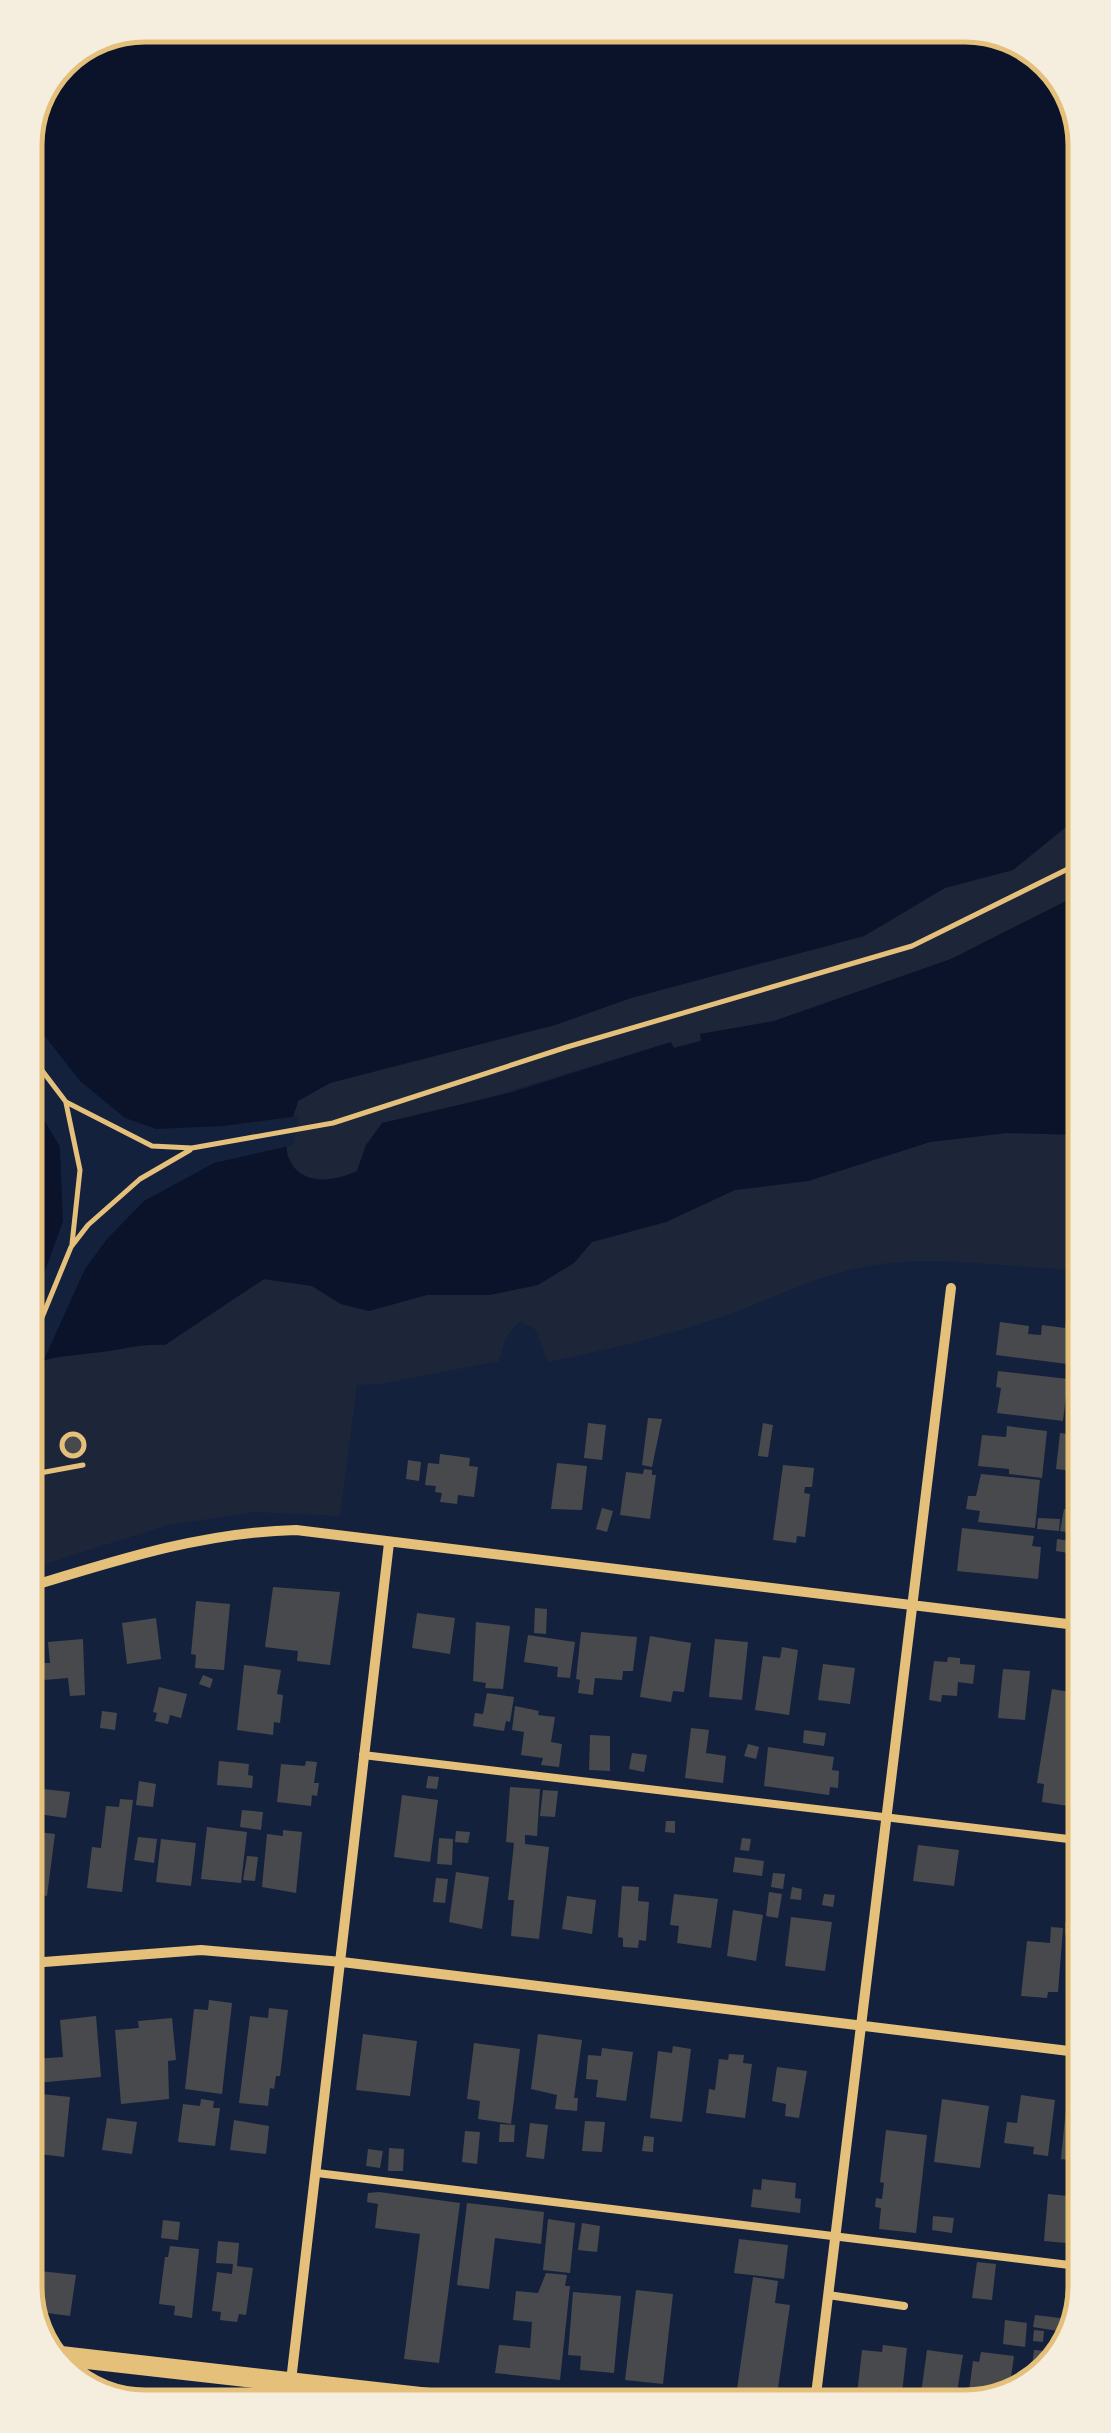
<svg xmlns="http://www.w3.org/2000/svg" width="1111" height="2433" font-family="'Libre Baskerville',serif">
<rect width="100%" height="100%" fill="#14213d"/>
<path fill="#1d2539" d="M 1082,814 L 1082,893 L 951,959 L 774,1021 L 701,1034 L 702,1040 L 673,1048 L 670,1042 L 473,1102 L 366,1145 L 357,1171 C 334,1181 298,1187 288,1156 C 283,1140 294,1116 298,1101 L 330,1083 L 555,1025 L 631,998 L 864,936 L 945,888 L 1013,870 Z
M 1007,1133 L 1083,1135 L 1083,1269 C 1010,1270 943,1253 869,1266 C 816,1275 768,1301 718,1318 C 662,1337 605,1350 548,1362 L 536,1330 L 520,1321 L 506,1337 L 499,1361 L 380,1384 L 357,1385 L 340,1516 L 255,1512 L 168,1525 L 29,1569 L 29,1366 C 51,1356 69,1356 92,1353 C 117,1351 140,1343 165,1344 L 264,1279 L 312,1286 L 341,1304 L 369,1311 L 427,1295 L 490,1295 L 574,1263 L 592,1242 L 666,1222 L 735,1190 L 808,1181 L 930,1142 Z"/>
<path fill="#0b132b" d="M 145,25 L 974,25 L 1039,49 L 1079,106 L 1082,814 L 1013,870 L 945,888 L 864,936 L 631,998 L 555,1025 L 330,1083 L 298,1101 C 294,1116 283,1140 288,1156 C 299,1187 334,1182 357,1171 L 366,1145 L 382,1123 L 509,1093 L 671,1042 L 674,1048 L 701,1041 L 700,1034 L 774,1021 L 951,959 L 1082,893 L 1083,1135 L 1007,1133 L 930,1142 L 808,1181 L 735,1190 L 666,1222 L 592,1242 L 574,1263 L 538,1285 L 490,1295 L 427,1295 L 369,1311 L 341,1304 L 312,1286 L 264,1279 L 165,1345 C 140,1343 117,1351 92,1353 C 69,1356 51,1356 29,1366 L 25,138 L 61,60 Z"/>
<path fill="#14213d" d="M 28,1015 L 81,1082 L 125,1118 L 156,1129 L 223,1126 L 299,1116 L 293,1145 L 214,1163 L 144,1201 L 107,1239 L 85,1269 L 41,1366 L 29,1371 L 29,1316 L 63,1221 L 60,1147 L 28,1092 Z"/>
<path fill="#48494c" d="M 1076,1288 L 1083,1289 L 1083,1366 L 996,1355 L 1000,1322 L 1029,1326 L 1028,1334 L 1041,1335 L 1042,1325 L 1065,1328 L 1068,1308 L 1074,1309 Z
M 998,1371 L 1068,1379 L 1063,1421 L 997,1413 L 1001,1388 L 996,1387 Z
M 648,1418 L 662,1419 L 652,1467 L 642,1465 Z
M 588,1423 L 606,1425 L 602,1460 L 584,1458 Z
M 763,1423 L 773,1425 L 768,1457 L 758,1456 Z
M 1007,1426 L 1047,1431 L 1042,1478 L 1009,1474 L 1009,1469 L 978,1466 L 982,1435 L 1006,1437 Z
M 1060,1433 L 1083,1436 L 1084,1472 L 1056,1469 Z
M63 1445a10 10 0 1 1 20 0a10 10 0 1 1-20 0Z
M 440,1454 L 470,1458 L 469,1466 L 478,1467 L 474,1497 L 458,1495 L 457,1504 L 440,1502 L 442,1493 L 435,1492 L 436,1486 L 425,1485 L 428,1463 L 439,1464 Z
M 408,1460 L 421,1462 L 419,1481 L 406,1479 Z
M 557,1463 L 587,1466 L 582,1510 L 551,1509 Z
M 783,1465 L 814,1468 L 812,1487 L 805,1487 L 804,1493 L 810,1494 L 805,1537 L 797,1536 L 796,1543 L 773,1540 Z
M 644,1469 L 652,1470 L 652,1475 L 656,1475 L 650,1519 L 620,1515 L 626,1472 L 643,1474 Z
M 981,1474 L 1040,1480 L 1035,1528 L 978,1522 L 980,1511 L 966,1509 L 968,1496 L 976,1496 Z
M 602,1508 L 613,1511 L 607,1532 L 596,1529 Z
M 1064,1509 L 1084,1511 L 1082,1535 L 1060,1531 Z
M 1038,1518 L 1060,1519 L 1059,1531 L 1037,1529 Z
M 962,1528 L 1034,1536 L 1032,1546 L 1041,1547 L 1038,1579 L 957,1571 Z
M 1057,1539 L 1070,1541 L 1068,1553 L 1056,1551 Z
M 273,1587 L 340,1592 L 330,1665 L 297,1661 L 298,1651 L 265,1647 Z
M 196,1601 L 230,1604 L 224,1670 L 195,1668 L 196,1655 L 191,1654 Z
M 535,1608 L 547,1609 L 546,1634 L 534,1633 Z
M 417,1613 L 455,1618 L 450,1654 L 412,1648 Z
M 156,1618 L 161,1659 L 127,1664 L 122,1623 Z
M 476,1622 L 510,1626 L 503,1689 L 485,1688 L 486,1683 L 473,1681 Z
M 581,1632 L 637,1637 L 633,1671 L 623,1671 L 622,1680 L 595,1678 L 593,1695 L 578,1693 L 580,1680 L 576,1679 Z
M 528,1635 L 575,1642 L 570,1678 L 557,1677 L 558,1667 L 524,1662 Z
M 650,1636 L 691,1643 L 684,1692 L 673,1691 L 671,1702 L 640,1697 Z
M 83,1639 L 85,1695 L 70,1696 L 68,1678 L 44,1680 L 43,1663 L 50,1663 L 48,1642 Z
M 715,1639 L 748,1642 L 742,1700 L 709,1697 Z
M 782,1647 L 798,1650 L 789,1715 L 755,1710 L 763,1656 L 780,1658 Z
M 948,1657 L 960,1658 L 960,1664 L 975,1665 L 973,1684 L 958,1682 L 957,1696 L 942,1695 L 941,1702 L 929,1700 L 934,1661 L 947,1662 Z
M 823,1664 L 855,1668 L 850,1704 L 818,1700 Z
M 244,1665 L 281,1670 L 277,1694 L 283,1695 L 280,1723 L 274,1722 L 273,1735 L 237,1730 Z
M 1003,1669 L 1030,1671 L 1025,1720 L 998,1718 Z
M 203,1675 L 213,1679 L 210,1688 L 199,1684 Z
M 159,1687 L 187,1694 L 181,1718 L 170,1715 L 168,1724 L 155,1721 L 157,1713 L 153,1712 Z
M 1052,1689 L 1070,1692 L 1067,1711 L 1083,1713 L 1082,1808 L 1042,1802 L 1044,1784 L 1037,1783 Z
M 487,1693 L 514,1697 L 510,1722 L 506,1721 L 504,1731 L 473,1726 L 475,1713 L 483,1714 Z
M 515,1706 L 539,1711 L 538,1715 L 555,1717 L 551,1742 L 562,1744 L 559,1767 L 541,1765 L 543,1758 L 521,1755 L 524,1732 L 512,1730 Z
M 102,1711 L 117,1713 L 115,1730 L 100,1728 Z
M 691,1728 L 709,1730 L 706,1753 L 726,1756 L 723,1783 L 685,1778 Z
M 30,1729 L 44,1731 L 40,1767 L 30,1766 Z
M 804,1730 L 826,1733 L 824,1746 L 803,1743 Z
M 590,1735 L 610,1736 L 610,1771 L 589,1770 Z
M 748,1744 L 759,1747 L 756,1759 L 744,1756 Z
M 768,1747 L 834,1757 L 832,1770 L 839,1771 L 838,1788 L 830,1787 L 829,1795 L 764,1786 Z
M 632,1753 L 647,1755 L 644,1772 L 629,1769 Z
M 219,1761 L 249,1764 L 248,1775 L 253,1776 L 252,1788 L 217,1785 Z
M 306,1761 L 317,1762 L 314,1783 L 319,1783 L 317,1796 L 312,1795 L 311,1806 L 277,1802 L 281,1764 L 305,1766 Z
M 428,1776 L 439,1777 L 437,1789 L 426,1788 Z
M 139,1781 L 156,1784 L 153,1807 L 136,1805 Z
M 510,1787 L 540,1789 L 537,1836 L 525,1835 L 525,1844 L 549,1847 L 539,1939 L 511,1936 L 514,1900 L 508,1900 L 514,1843 L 506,1842 Z
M 35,1788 L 70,1792 L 66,1818 L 31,1813 Z
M 543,1790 L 558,1791 L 555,1817 L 540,1816 Z
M 402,1795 L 438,1800 L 430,1862 L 394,1857 Z
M 120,1799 L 133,1800 L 122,1892 L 87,1888 L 92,1847 L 101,1848 L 106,1806 L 119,1807 Z
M 242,1810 L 263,1812 L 261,1830 L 240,1827 Z
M 666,1821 L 675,1821 L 675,1833 L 665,1832 Z
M 207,1827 L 247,1832 L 241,1883 L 201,1879 Z
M 283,1830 L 302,1832 L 296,1893 L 262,1887 L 267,1834 L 283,1836 Z
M 30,1831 L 55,1834 L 47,1896 L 30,1893 Z
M 456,1831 L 470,1832 L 468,1843 L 455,1842 Z
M 138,1837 L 157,1839 L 154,1863 L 134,1860 Z
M 439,1838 L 453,1839 L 452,1865 L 437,1864 Z
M 742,1838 L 751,1839 L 749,1851 L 740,1850 Z
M 161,1839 L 196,1843 L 191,1886 L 156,1882 Z
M 918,1845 L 959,1850 L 954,1886 L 913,1881 Z
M 247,1856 L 258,1857 L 255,1881 L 243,1880 Z
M 735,1857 L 764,1861 L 762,1876 L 733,1872 Z
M 456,1872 L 489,1877 L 482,1929 L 449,1922 Z
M 773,1873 L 785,1874 L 783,1889 L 771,1887 Z
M 436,1878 L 448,1879 L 445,1903 L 433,1902 Z
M 622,1886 L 639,1887 L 638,1901 L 649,1902 L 646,1941 L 639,1940 L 638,1948 L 623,1947 L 623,1938 L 618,1937 Z
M 792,1887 L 802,1889 L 801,1900 L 790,1899 Z
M 769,1892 L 782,1894 L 778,1918 L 766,1916 Z
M 674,1894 L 718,1899 L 711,1948 L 677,1943 L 679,1926 L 670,1925 Z
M 824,1894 L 835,1895 L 833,1907 L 822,1905 Z
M 567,1896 L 596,1900 L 592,1934 L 562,1929 Z
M 733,1910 L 763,1915 L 756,1961 L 727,1956 Z
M 791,1917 L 832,1922 L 825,1971 L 785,1966 Z
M 1065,1922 L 1073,1922 L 1072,1935 L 1065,1935 Z
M 1051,1927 L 1063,1928 L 1058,1992 L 1048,1992 L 1047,1998 L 1021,1996 L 1027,1941 L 1050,1943 Z
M 1083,1954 L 1085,1954 L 1085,2002 L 1076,2000 Z
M 209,2000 L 232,2003 L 222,2094 L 185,2089 L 194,2009 L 208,2010 Z
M 269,2008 L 288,2010 L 280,2076 L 276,2076 L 274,2089 L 270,2088 L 268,2106 L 239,2103 L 250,2016 L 268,2018 Z
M 96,2016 L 101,2077 L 36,2083 L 34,2059 L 63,2057 L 60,2020 Z
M 172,2018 L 176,2060 L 168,2061 L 169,2099 L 121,2104 L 115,2030 L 139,2028 L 138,2021 Z
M 363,2034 L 417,2041 L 410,2096 L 356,2090 Z
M 538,2034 L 582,2040 L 574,2098 L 578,2098 L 577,2111 L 555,2109 L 557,2095 L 531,2089 Z
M 474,2043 L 520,2049 L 511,2124 L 478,2119 L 480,2101 L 467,2099 Z
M 673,2046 L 691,2049 L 682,2122 L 650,2118 L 658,2051 L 672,2053 Z
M 602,2048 L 633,2052 L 626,2101 L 596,2097 L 598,2080 L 586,2079 L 588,2055 L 601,2056 Z
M 729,2054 L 744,2055 L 743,2063 L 752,2064 L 745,2118 L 706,2113 L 709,2089 L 715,2090 L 719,2059 L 728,2060 Z
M 777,2067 L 807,2071 L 799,2118 L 785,2116 L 786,2104 L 772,2101 Z
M 32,2093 L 70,2097 L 64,2157 L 31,2153 Z
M 1021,2095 L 1055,2100 L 1048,2156 L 1033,2154 L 1034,2147 L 1004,2143 L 1007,2122 L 1017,2123 Z
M 201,2099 L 214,2101 L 213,2108 L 220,2108 L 215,2146 L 178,2142 L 183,2104 L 200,2106 Z
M 942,2099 L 989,2106 L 980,2168 L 934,2162 Z
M 1073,2101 L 1085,2102 L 1086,2162 L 1061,2159 L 1066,2108 L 1072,2109 Z
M 107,2118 L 137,2122 L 132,2154 L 102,2150 Z
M 234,2120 L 269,2126 L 266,2154 L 230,2150 Z
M 585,2121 L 605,2122 L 602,2152 L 582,2151 Z
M 530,2123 L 548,2125 L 544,2159 L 526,2157 Z
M 500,2124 L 515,2125 L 514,2142 L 499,2142 Z
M 886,2130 L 927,2135 L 916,2233 L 879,2229 L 881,2208 L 875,2207 L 876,2198 L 882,2199 L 884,2183 L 880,2182 Z
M 465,2131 L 480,2132 L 477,2164 L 462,2162 Z
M 644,2136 L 654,2137 L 653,2152 L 642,2151 Z
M 389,2148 L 404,2149 L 403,2171 L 388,2171 Z
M 368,2149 L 383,2151 L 380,2168 L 366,2166 Z
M 762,2179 L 796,2183 L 795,2198 L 801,2199 L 800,2213 L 751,2207 L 753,2189 L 761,2190 Z
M 379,2192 L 460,2203 L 439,2363 L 404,2359 L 420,2234 L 375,2228 L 378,2204 L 367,2202 L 368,2193 Z
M 1048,2194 L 1079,2197 L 1077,2244 L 1044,2241 Z
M 467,2203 L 544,2212 L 541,2244 L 495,2238 L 489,2289 L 457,2285 Z
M 933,2216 L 954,2218 L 952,2233 L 932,2230 Z
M 548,2219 L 575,2223 L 570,2273 L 543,2270 Z
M 163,2220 L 180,2222 L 178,2240 L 161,2238 Z
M 582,2223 L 600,2226 L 597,2252 L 578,2250 Z
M 739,2239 L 788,2245 L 784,2279 L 734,2273 Z
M 218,2241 L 239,2243 L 237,2266 L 253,2268 L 246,2315 L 239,2314 L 237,2322 L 220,2320 L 221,2312 L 212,2311 L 217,2272 L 232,2274 L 233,2264 L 216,2263 Z
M 170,2246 L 199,2249 L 192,2318 L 174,2315 L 175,2306 L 159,2304 L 165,2257 L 168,2257 Z
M 977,2262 L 996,2264 L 992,2300 L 972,2298 Z
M 31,2270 L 76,2275 L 70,2316 L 32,2311 Z
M 546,2273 L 567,2275 L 565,2286 L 570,2286 L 560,2380 L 495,2373 L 499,2345 L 530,2348 L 532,2322 L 513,2320 L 516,2291 L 538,2293 Z
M 753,2277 L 778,2281 L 775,2303 L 790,2305 L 777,2395 L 737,2389 Z
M 636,2290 L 673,2294 L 663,2384 L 625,2380 Z
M 573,2292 L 621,2296 L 614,2373 L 580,2370 L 581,2356 L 568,2355 Z
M 1035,2315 L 1060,2318 L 1058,2331 L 1033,2327 Z
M 1005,2320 L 1027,2323 L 1025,2347 L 1003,2344 Z
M 1034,2330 L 1044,2331 L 1043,2342 L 1033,2341 Z
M 883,2345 L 907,2348 L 901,2402 L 856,2403 L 862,2350 L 882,2352 Z
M 1057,2349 L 1065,2350 L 1062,2361 L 1030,2383 L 1034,2350 L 1056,2352 Z
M 927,2350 L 963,2355 L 956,2398 L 940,2396 L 939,2402 L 920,2401 Z
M 981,2352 L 1014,2356 L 1008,2399 L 1005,2401 L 979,2402 L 968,2398 L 973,2361 L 979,2362 Z"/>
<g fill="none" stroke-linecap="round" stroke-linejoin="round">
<path stroke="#e5c07b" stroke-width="5" d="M 28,1052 L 66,1102 L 152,1146 L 192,1148 L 333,1123 L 567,1047 L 912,946 L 1082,862
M 66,1103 L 80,1170 L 72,1244
M 29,1349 L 71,1247 L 88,1225 L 140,1179 L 190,1150
M62 1445a11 11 0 1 1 22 0a11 11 0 1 1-22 0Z
M 29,1475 L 83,1465"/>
<path stroke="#e5c07b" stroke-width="8" d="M 363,1755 L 1085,1841
M 317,2173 L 1086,2267
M 828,2295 L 904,2306"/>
<path stroke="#e5c07b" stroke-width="10" d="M 29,1587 C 117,1560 204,1532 296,1530 L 1084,1626
M 31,1963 L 201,1950 L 342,1962 L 1085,2053
M 291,2381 L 389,1543
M 815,2403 L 951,1288"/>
<path stroke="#e5c07b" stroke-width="20" d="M 52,2355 L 491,2405"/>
</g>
<path d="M0 0H1111V2433H0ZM145 42H965A103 103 0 0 1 1068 145V2287A103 103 0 0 1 965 2390H145A103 103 0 0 1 42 2287V145A103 103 0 0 1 145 42Z" fill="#f5edde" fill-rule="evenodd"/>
<path fill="none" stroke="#e5c07b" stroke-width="5" d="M145 42H965A103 103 0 0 1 1068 145V2287A103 103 0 0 1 965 2390H145A103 103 0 0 1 42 2287V145A103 103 0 0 1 145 42Z"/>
</svg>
